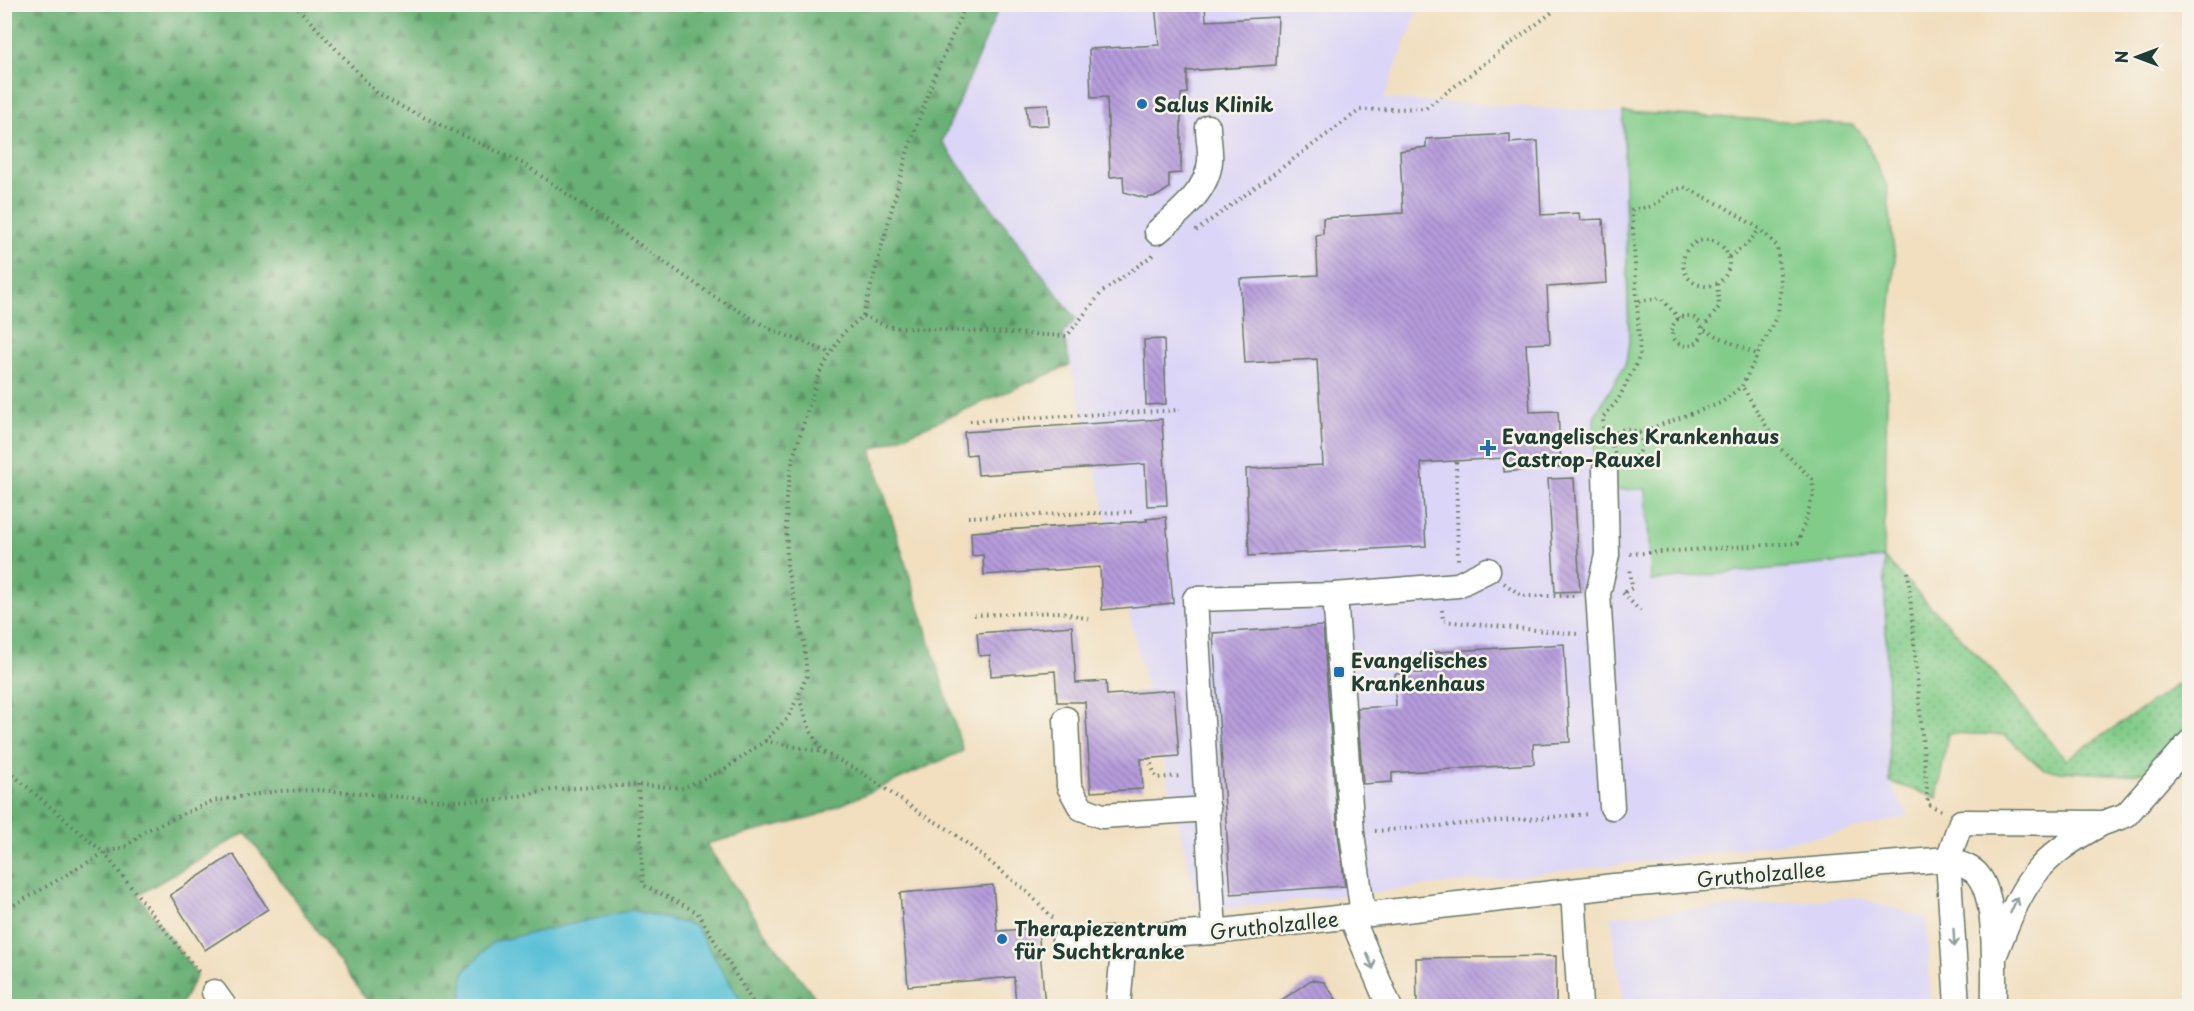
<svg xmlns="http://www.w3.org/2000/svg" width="2194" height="1011" font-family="'Playpen Sans',sans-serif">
<defs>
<pattern id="grass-dots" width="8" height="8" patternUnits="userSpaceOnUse" patternTransform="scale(1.5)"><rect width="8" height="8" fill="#82cc8a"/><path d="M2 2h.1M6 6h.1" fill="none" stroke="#6aa772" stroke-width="1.8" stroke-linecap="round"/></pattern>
<pattern id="forest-firs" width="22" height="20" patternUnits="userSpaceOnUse" patternTransform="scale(1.5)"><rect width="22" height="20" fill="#69b076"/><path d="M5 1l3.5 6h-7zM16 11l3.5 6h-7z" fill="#569062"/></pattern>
<pattern id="building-back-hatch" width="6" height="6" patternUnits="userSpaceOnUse" patternTransform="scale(1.5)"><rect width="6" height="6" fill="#b69bdc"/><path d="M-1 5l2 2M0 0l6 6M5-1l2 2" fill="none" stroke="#9380b3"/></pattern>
</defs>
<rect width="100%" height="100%" fill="#f7f3e8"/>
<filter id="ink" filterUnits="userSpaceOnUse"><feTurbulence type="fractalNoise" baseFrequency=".0167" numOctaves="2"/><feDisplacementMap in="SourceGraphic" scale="12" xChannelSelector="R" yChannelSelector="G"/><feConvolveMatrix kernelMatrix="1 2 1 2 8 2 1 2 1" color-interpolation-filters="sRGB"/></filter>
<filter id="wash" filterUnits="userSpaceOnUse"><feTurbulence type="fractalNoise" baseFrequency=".008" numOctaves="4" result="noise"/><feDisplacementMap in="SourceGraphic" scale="24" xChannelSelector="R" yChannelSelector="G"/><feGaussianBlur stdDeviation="1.35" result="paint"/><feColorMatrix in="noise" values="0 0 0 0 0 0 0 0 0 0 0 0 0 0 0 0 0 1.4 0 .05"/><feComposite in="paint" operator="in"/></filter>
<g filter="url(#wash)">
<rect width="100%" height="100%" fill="#f1dfc0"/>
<path fill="#dbd6f7" d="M 1000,4 L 1420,5 L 1384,99 L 1853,125 L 1864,137 L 1887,187 L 1895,260 L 1888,338 L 1884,558 L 1890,782 L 1909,816 L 1823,836 L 1685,857 L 1231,908 L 1198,907 L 1063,333 L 1076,318 L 942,142 Z
M 1857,897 L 1927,918 L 1931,1006 L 1623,1006 L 1611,916 Z"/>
<path fill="url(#grass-dots)" stroke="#50845f" stroke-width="1.5" d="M 1884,558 L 1992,670 L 2066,760 L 2189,677 L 2189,766 L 2124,775 L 2044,770 L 2004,735 L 1948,733 L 1937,798 L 1890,782 Z"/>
<path fill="url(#forest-firs)" stroke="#447655" stroke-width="1.5" d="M 5,5 L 1000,5 L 942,142 L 1076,319 L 1063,333 L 1070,365 L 871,450 L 963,751 L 811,818 L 706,844 L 764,931 L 822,1006 L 371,1006 L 246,832 L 138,895 L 197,975 L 180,1006 L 5,1006 Z"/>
<path fill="#82cc8a" stroke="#50845f" stroke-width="1.5" d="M 1623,112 L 1853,125 L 1864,137 L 1887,187 L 1895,260 L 1888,338 L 1884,558 L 1651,581 L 1646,489 L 1614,490 L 1594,464 L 1594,417 L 1626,363 L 1629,341 Z"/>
<path fill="#5bc1d8" stroke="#3d7f86" stroke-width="1.5" d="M 632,910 L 695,926 L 744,1006 L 461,1006 L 464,972 L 493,942 Z"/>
<g id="blocks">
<path fill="url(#building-back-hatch)" d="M 1155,4 L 1205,4 L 1206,21 L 1278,17 L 1276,65 L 1187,71 L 1187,93 L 1181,94 L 1181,173 L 1169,174 L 1169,188 L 1157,196 L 1145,198 L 1124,192 L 1123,176 L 1110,177 L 1107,97 L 1091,98 L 1089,49 L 1159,45 Z
M 1048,104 L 1049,125 L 1028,126 L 1026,105 Z
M 1510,134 L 1510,143 L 1538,141 L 1541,215 L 1579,213 L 1580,220 L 1603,219 L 1607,283 L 1547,287 L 1550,343 L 1526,344 L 1530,412 L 1558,411 L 1561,467 L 1504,472 L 1504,458 L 1421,463 L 1426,546 L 1249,556 L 1246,469 L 1323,465 L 1317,359 L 1245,363 L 1240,279 L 1318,275 L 1316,235 L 1323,234 L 1323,218 L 1403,213 L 1400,151 L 1426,147 L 1426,139 Z
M 1164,339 L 1166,404 L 1146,405 L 1144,340 Z
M 1162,419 L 1167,505 L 1147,506 L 1145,464 L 978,475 L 976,454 L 966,455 L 964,432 Z
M 1574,478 L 1580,591 L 1555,592 L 1548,479 Z
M 1166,517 L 1173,603 L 1102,610 L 1100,567 L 984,575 L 983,555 L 972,556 L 971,532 L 1147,521 L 1146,519 Z
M 1072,626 L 1076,683 L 1106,681 L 1107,695 L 1174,690 L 1179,756 L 1141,759 L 1143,789 L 1091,792 L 1085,702 L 1057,702 L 1055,671 L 991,676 L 990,655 L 979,656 L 977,633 Z
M 1323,626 L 1338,834 L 1345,886 L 1231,894 L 1213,633 Z
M 1564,644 L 1570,742 L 1533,744 L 1534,764 L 1392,773 L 1392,782 L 1363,784 L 1357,708 L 1396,706 L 1395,674 L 1422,673 L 1421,653 Z
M 233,854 L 268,909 L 205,950 L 170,895 Z
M 993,885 L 997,931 L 1038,928 L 1045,1006 L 1016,1006 L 1014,977 L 908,986 L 900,893 Z
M 1556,956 L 1556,1006 L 1417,1006 L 1416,958 Z
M 1311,980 L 1324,982 L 1341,1006 L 1273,1006 Z"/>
</g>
</g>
<g filter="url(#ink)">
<use href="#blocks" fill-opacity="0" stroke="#687665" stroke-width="1.5"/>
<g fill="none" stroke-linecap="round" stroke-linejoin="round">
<defs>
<path id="minor" d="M 1157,232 C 1178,214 1208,191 1210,161 C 1211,150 1208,138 1208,127
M 1605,469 L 1607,555 L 1598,594 L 1612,807
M 1335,595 L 1458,585 L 1488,570
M 1066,719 L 1069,786 L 1081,808 L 1102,816 L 1208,809
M 1573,891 L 1580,1006
M 1351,916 L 1389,1006
M 1214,932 L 1195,599 L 1335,595 L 1352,833 L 1363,915
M 1064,942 L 1214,932 L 1614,886 L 1948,859 C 1957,863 1971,867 1977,874 C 1999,899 1993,973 1994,1006
M 1996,952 C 2022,884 2035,859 2101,824
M 214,992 L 224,1006
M 1118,1006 L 1124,940
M 1957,1006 L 1948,859 L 1961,822 L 2103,823 L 2126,815 L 2190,742"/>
</defs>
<use href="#minor" stroke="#687665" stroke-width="27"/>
<path stroke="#687665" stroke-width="4" stroke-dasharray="1.5 4.5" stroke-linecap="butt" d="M 294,4 L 377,93 L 404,108 L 524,164 L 713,296 L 770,329 L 831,353
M 1196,231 L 1360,110 L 1426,108 L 1563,4
M1683 263a23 23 0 1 1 46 0a23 23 0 1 1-46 0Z
M 1729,257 L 1746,245 L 1760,229
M 1717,284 L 1719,307 L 1702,329 L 1758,355
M 1639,301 L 1661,298 L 1679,318
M 863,316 L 889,327 L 1067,336 L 1102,292 L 1153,255
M1672 331a15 15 0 1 1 30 0a15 15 0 1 1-30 0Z
M 970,421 L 1180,410
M1612 444a15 15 0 1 1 30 0a15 15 0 1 1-30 0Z
M 1604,446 L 1603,417 L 1618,400 L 1640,356 L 1632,210 C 1646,207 1658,208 1665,194 L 1684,187 L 1723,206 L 1760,229 L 1777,246 L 1781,284 L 1778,313 L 1742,386 L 1721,403 L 1638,433
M 1456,462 L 1458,560
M 968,517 L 1132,512
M 1630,554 L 1798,543 L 1814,493 L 1812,479 L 1779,447 L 1742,386
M 1908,572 L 1928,804 L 1942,811
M 1504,583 L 1522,596 L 1576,596
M 1625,592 L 1632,588 L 1630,568
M 1623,593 L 1640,611
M 1442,610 L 1443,621 L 1577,634
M 974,615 L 1062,612 L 1088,619
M 799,698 L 810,730 L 822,751
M 765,741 L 823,752 L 861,772 L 923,815 L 950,830 L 1025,890 L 1055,920
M 1149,758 L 1156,778 L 1182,776
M 4,767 L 104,853 L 201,975
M 638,785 L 643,885 L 697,912 L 755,1006
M 1375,831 L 1589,814
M 4,911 L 104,853 L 127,846 L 145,831 L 213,801 L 279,791 L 319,790 L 450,801 L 497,800 L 556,789 L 638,785 L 683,788 L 725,769 L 765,741 L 788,718 L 807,676 L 804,642 L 787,568 L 786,499 L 793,458 L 818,376 L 843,333 L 863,316 L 907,153 L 933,80 L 966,4"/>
<use href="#minor" stroke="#fff" stroke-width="24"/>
</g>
<defs><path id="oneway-shaft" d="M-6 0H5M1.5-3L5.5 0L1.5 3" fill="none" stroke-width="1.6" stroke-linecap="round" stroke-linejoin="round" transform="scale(1.5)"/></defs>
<g stroke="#8f9e9a">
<use href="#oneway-shaft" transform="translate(2014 905) rotate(-66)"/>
<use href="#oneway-shaft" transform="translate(1954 938) rotate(87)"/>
<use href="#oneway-shaft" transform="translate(1370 961) rotate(67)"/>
</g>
</g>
<g fill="#1f6fb2" stroke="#f7f3e8" stroke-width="2">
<circle cx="1142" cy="104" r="6"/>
<path d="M1485 439h6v6h6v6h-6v6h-6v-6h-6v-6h6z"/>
<rect x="1333" y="666" width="12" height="12" rx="3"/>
<circle cx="1002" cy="939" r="6"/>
</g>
<g text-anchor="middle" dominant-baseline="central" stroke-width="5" stroke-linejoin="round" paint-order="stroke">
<g font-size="20" font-weight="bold" fill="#1f3d34" stroke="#f7f3e8" text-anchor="start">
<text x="1154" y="104">Salus Klinik</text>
<text x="1502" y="436">Evangelisches Krankenhaus<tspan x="1502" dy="23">Castrop-Rauxel</tspan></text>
<text x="1351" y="660">Evangelisches<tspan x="1351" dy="23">Krankenhaus</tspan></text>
<text x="1014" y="928">Therapiezentrum<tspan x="1014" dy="23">für Suchtkranke</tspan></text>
</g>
<g font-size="20" fill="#1f3d34" stroke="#f7f3e8">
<text transform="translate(1761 874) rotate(-5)">Grutholzallee</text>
<text transform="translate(1274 925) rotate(-6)">Grutholzallee</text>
</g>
</g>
<rect width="2194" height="1011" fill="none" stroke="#f7f3e8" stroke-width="24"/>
<g transform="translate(2137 57) rotate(270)" stroke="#f7f3e8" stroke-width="4.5" paint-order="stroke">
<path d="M0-4.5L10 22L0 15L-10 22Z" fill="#1f3d34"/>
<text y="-9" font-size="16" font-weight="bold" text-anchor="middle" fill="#1f3d34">N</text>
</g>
</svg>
